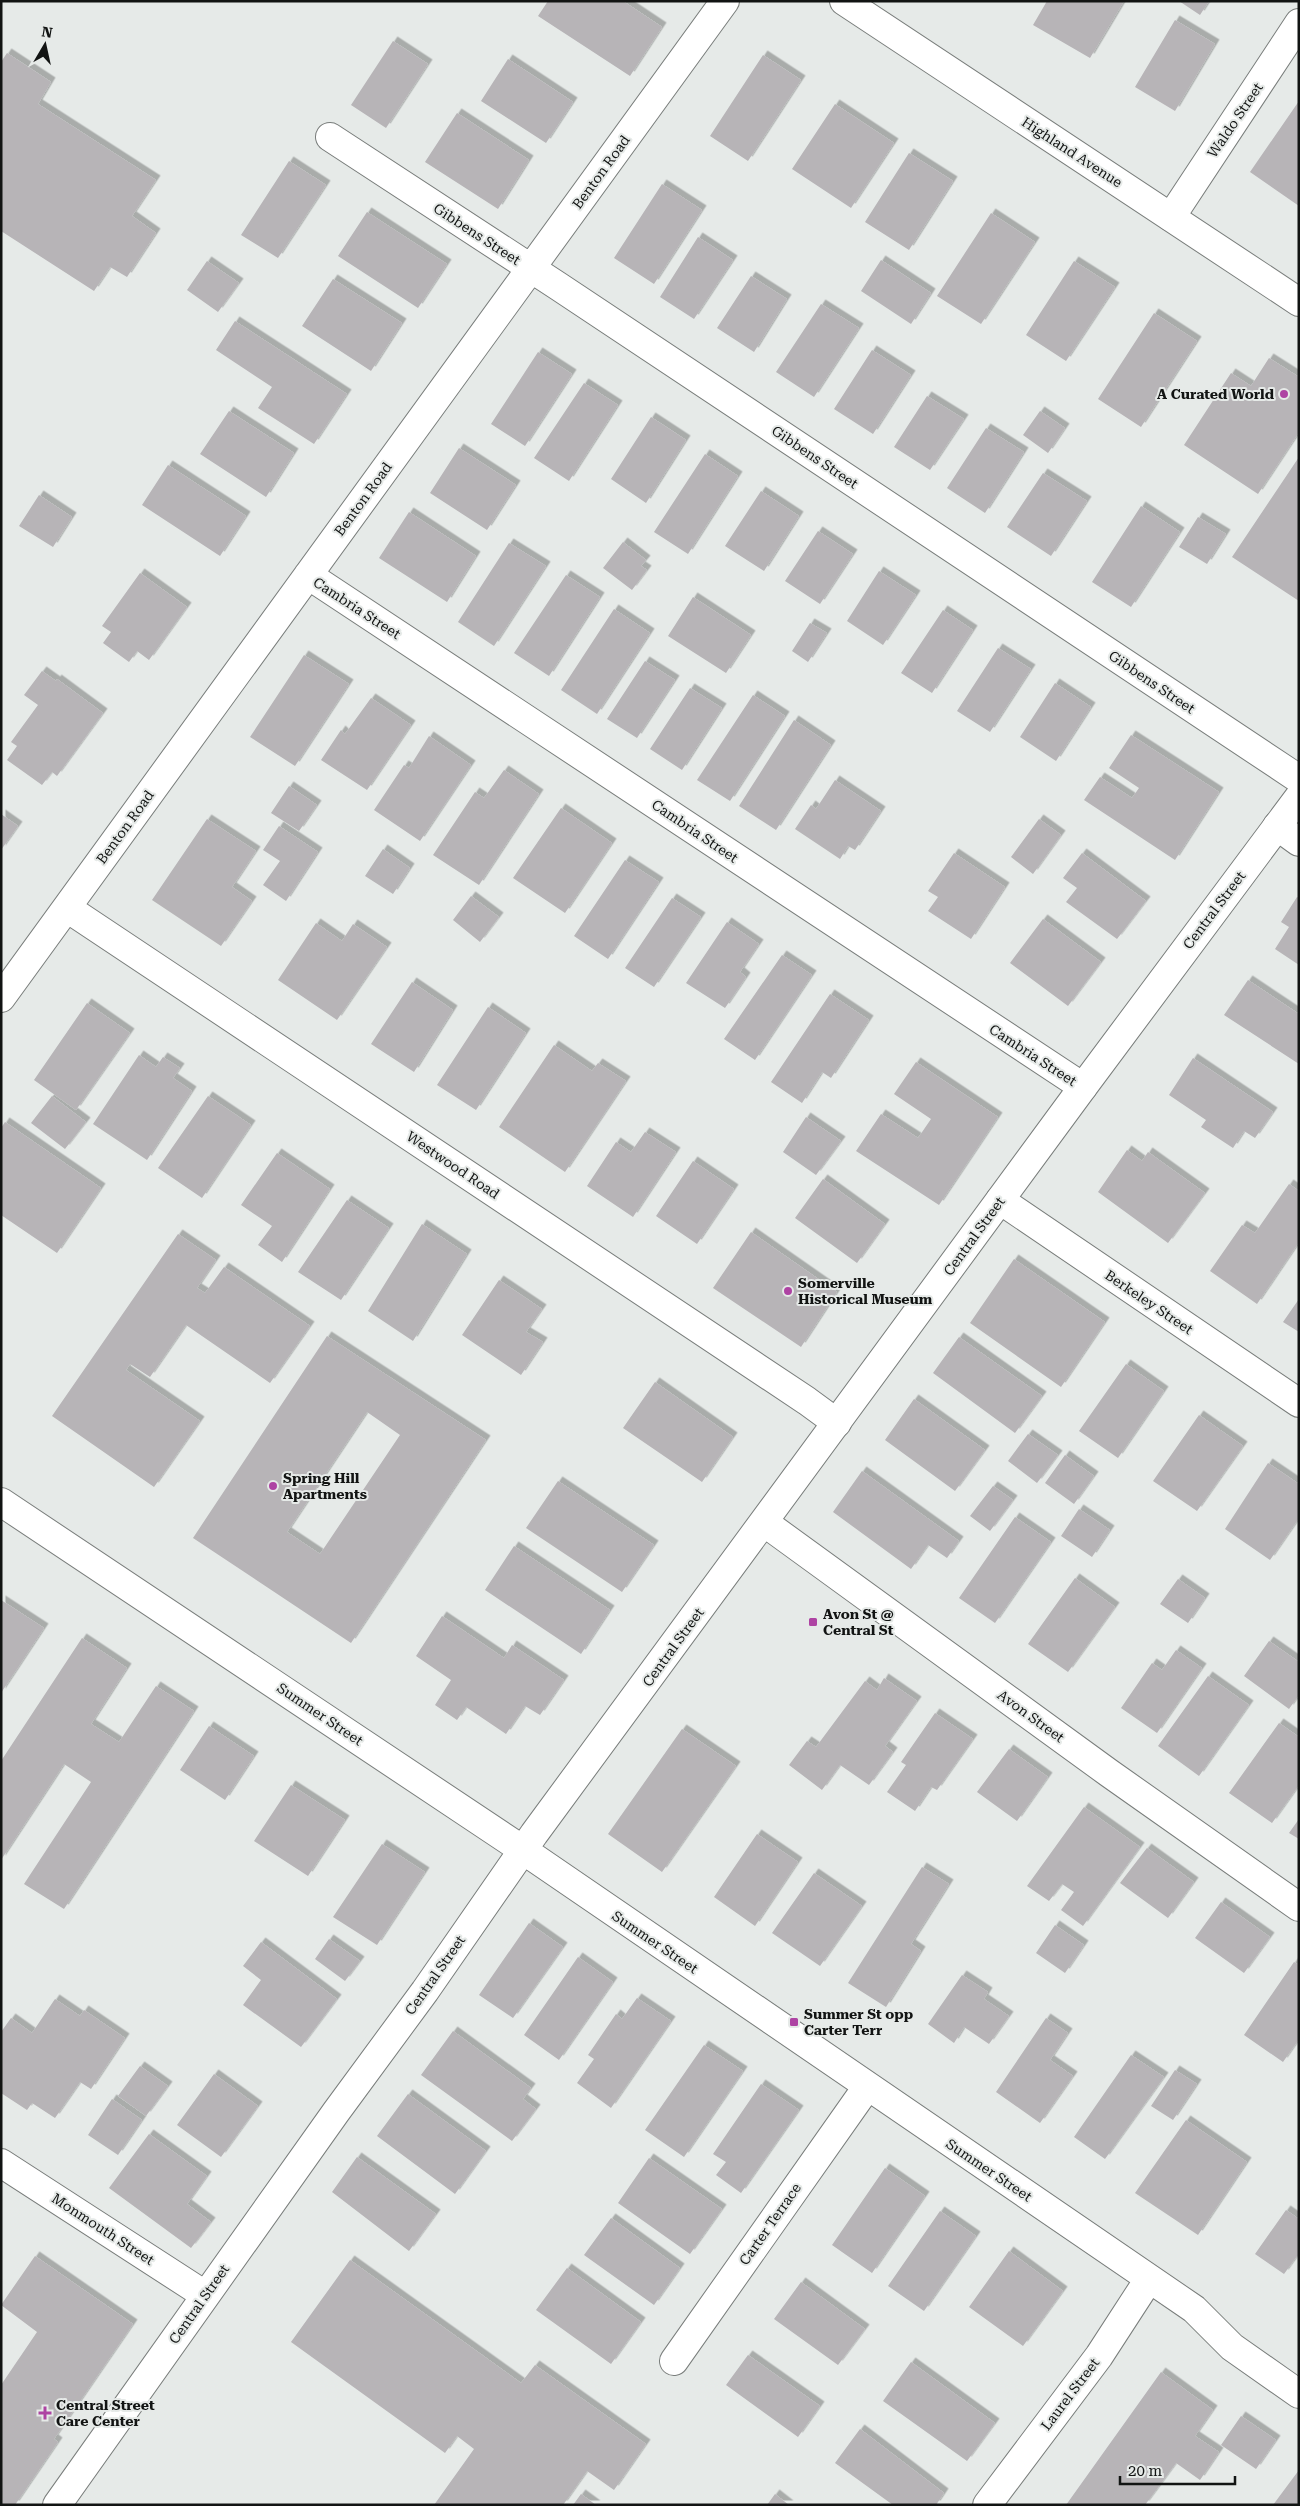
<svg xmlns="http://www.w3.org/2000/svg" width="1300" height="2506" font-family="'Roboto Serif',serif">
<defs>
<filter id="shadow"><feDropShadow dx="4.5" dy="-4.5" stdDeviation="0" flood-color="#0004"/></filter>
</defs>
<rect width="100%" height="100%" fill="#e6eae8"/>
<path fill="#b7b4b7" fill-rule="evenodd" filter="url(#shadow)" d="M 548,1 L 623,1 L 662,27 L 630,76 L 538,16 Z
M 1047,1 L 1124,1 L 1090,58 L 1033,25 Z
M 1179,1 L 1209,1 L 1200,15 Z
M 1175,20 L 1215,44 L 1175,111 L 1135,87 Z
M 393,41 L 428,64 L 386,128 L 351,105 Z
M 7,53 L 51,82 L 38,104 L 156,180 L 132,216 L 156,233 L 127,277 L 110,267 L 94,291 L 1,231 L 1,62 Z
M 763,55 L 801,80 L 748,161 L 710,136 Z
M 508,59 L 573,102 L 546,143 L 481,101 Z
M 1299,101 L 1299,206 L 1250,172 Z
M 835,104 L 894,143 L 851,208 L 792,169 Z
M 457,113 L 529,160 L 498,209 L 425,162 Z
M 909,153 L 953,181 L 909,250 L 865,222 Z
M 289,161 L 326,185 L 278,258 L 241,235 Z
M 662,184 L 702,210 L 654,284 L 614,258 Z
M 367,212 L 447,264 L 418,308 L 338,256 Z
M 991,213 L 1035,242 L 981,324 L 937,296 Z
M 698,237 L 733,260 L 694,319 L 660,297 Z
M 881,260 L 931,293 L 911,324 L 861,291 Z
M 207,261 L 239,283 L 218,312 L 187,290 Z
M 1074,261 L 1115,287 L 1066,361 L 1026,335 Z
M 751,276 L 787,299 L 754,352 L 717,328 Z
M 333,279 L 402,323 L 371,371 L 302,326 Z
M 821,304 L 859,328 L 814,397 L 776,372 Z
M 1154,313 L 1197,341 L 1141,427 L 1098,399 Z
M 235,321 L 347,394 L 314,444 L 258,408 L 272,387 L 216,350 Z
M 872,350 L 911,375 L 873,434 L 834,409 Z
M 538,352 L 572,374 L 525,446 L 491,424 Z
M 1269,358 L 1299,377 L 1299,432 L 1258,494 L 1184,445 L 1231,373 L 1251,386 Z
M 584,383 L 618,405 L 569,481 L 534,458 Z
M 927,396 L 964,419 L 930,470 L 894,447 Z
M 229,411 L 294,453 L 266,497 L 200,454 Z
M 1040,411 L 1065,428 L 1048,453 L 1023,435 Z
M 651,417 L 686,440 L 646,503 L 611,479 Z
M 986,428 L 1024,452 L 985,513 L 947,488 Z
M 459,448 L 516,485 L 487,530 L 430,493 Z
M 705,454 L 738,476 L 688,554 L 654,532 Z
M 1299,457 L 1299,601 L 1232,557 Z
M 168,465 L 246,516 L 220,556 L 142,505 Z
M 1043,473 L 1087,501 L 1051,556 L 1007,527 Z
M 761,491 L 799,516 L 764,571 L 725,546 Z
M 39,495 L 72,517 L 53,547 L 19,526 Z
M 1141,506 L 1180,532 L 1131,607 L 1092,582 Z
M 409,512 L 476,556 L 447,602 L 379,558 Z
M 1198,517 L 1226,534 L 1207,564 L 1179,547 Z
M 818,531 L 853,554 L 820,604 L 785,581 Z
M 623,542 L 646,560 L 641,566 L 647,570 L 632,590 L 603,568 Z
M 509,543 L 546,566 L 494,646 L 458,622 Z
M 879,571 L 916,595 L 883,645 L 847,621 Z
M 140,573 L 187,607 L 149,660 L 137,651 L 129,662 L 103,643 L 111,632 L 102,626 Z
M 566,575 L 600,597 L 549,676 L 514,653 Z
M 693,597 L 751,635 L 726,673 L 668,636 Z
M 614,609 L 650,633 L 597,714 L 561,690 Z
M 943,610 L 973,630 L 932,693 L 901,673 Z
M 810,623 L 827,633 L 808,662 L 792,651 Z
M 998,648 L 1031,669 L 990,732 L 957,711 Z
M 304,655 L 349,684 L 295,766 L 250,737 Z
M 645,661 L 675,680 L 637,738 L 607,719 Z
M 42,671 L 56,681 L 57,679 L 103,713 L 57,776 L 52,772 L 42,785 L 7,760 L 17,746 L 11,742 L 38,705 L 24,695 Z
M 1055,683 L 1091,707 L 1056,761 L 1020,737 Z
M 690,688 L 722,708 L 682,770 L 650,749 Z
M 753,695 L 785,716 L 730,801 L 697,780 Z
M 371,698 L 411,725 L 367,790 L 321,760 L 341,730 L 345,734 Z
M 794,720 L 831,745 L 776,830 L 739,806 Z
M 1131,735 L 1219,792 L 1175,860 L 1084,800 L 1100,777 L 1132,798 L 1139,788 L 1109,768 Z
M 429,736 L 471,765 L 420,841 L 374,810 L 404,765 L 409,768 Z
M 504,770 L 539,794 L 479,885 L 433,855 L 475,792 L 484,798 Z
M 835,780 L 881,811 L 855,850 L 848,846 L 840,859 L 795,829 L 811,805 L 816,809 Z
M 289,786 L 317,805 L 299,831 L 271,813 Z
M 561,808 L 612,843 L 565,913 L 513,878 Z
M 1,814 L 18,826 L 1,850 Z
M 207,819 L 256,851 L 232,887 L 252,901 L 221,946 L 152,900 Z
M 1039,819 L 1061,835 L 1033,874 L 1011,857 Z
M 279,826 L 318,852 L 286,901 L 263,885 L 280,861 L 263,850 Z
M 383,849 L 410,868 L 393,894 L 365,876 Z
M 954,853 L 1005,887 L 971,939 L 928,911 L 938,897 L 928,891 Z
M 1082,853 L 1146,901 L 1117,939 L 1066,902 L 1077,888 L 1063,878 Z
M 625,860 L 659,882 L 608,959 L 574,936 Z
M 471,896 L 499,917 L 480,942 L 453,920 Z
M 1297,897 L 1299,898 L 1299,965 L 1275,949 L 1289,927 L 1281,922 Z
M 672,898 L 701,917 L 654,987 L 625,968 Z
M 1043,919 L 1101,962 L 1068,1006 L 1010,963 Z
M 727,922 L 759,944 L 740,972 L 746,977 L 725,1008 L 686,983 Z
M 316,923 L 342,941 L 353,924 L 387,947 L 337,1020 L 278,980 Z
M 782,955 L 812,975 L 755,1060 L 724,1039 Z
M 1248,980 L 1299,1014 L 1299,1064 L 1224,1015 Z
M 412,982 L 453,1010 L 414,1072 L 371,1044 Z
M 830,994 L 869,1020 L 831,1078 L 822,1072 L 802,1103 L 771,1082 Z
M 87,1003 L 130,1033 L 76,1110 L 34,1080 Z
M 488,1007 L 526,1033 L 476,1110 L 437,1085 Z
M 554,1045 L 592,1071 L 598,1063 L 626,1081 L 565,1172 L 499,1127 Z
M 139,1055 L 156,1067 L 163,1057 L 180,1068 L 173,1078 L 192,1091 L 147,1160 L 93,1124 Z
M 1193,1058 L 1273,1112 L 1255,1138 L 1244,1131 L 1233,1148 L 1201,1127 L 1206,1120 L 1169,1095 Z
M 916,1062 L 998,1117 L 939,1205 L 856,1151 L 881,1114 L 918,1138 L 931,1119 L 894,1094 Z
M 52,1096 L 86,1122 L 65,1149 L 31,1123 Z
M 208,1096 L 251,1125 L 202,1198 L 158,1168 Z
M 806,1117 L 841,1141 L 816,1175 L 783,1152 Z
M 5,1122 L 101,1188 L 57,1253 L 1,1215 L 1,1128 Z
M 645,1132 L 676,1152 L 633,1217 L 587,1186 L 616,1142 L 631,1152 Z
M 1127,1150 L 1142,1161 L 1148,1152 L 1205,1193 L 1168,1243 L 1098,1192 Z
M 277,1153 L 330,1189 L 282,1262 L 258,1245 L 272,1226 L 241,1205 Z
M 693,1161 L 734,1189 L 697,1244 L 656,1216 Z
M 823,1179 L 885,1224 L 857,1263 L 795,1218 Z
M 1289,1184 L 1299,1191 L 1299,1242 L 1257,1304 L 1210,1271 L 1242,1225 L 1255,1233 Z
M 347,1200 L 389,1228 L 341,1300 L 298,1272 Z
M 422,1224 L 467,1254 L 413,1341 L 368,1311 Z
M 751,1232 L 837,1292 L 801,1347 L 713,1288 Z
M 178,1234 L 216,1260 L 197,1288 L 205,1293 L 224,1267 L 310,1326 L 270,1383 L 186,1325 L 150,1377 L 130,1364 L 126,1370 L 200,1421 L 154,1487 L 52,1416 Z
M 1014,1259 L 1105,1322 L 1061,1387 L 970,1323 Z
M 499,1280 L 542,1309 L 526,1332 L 543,1342 L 521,1375 L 462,1335 Z
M 1299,1299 L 1299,1332 L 1283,1322 Z
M 327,1336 L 486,1440 L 351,1643 L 193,1538 ZM 367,1412 L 400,1435 L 320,1554 L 287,1532 Z
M 959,1337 L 1042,1396 L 1015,1433 L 933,1373 Z
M 1126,1364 L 1164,1391 L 1118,1458 L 1079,1431 Z
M 655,1382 L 733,1437 L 702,1482 L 623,1428 Z
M 914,1399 L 985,1450 L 955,1491 L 885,1440 Z
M 1199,1415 L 1243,1446 L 1197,1511 L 1153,1481 Z
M 1028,1434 L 1058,1455 L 1037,1483 L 1008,1461 Z
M 1065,1455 L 1094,1476 L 1074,1504 L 1045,1483 Z
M 1268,1463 L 1299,1484 L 1299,1518 L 1270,1560 L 1225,1529 Z
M 862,1471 L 959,1541 L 947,1558 L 928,1545 L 911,1569 L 833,1512 Z
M 558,1481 L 654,1545 L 622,1592 L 526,1528 Z
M 993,1486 L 1013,1500 L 990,1531 L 970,1516 Z
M 1079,1509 L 1110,1530 L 1092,1557 L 1061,1536 Z
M 1015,1517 L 1051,1542 L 995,1623 L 959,1598 Z
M 514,1546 L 610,1610 L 581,1654 L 485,1590 Z
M 1075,1578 L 1115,1607 L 1068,1672 L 1028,1644 Z
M 1178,1579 L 1205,1598 L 1188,1623 L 1160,1604 Z
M 1,1600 L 44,1628 L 1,1693 Z
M 442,1616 L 504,1658 L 512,1645 L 564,1680 L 540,1715 L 525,1706 L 506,1734 L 466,1707 L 457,1720 L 435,1705 L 451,1680 L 416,1656 Z
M 82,1638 L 127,1668 L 91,1724 L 119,1742 L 156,1686 L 194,1711 L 64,1909 L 24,1884 L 91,1782 L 64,1764 L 1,1860 L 1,1761 Z
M 1269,1641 L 1299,1662 L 1299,1695 L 1289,1709 L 1244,1676 Z
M 1176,1650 L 1202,1668 L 1157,1733 L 1121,1708 L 1152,1663 L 1162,1670 Z
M 1208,1676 L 1249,1705 L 1199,1776 L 1158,1746 Z
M 884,1678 L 917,1701 L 885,1746 L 893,1752 L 869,1785 L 840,1765 L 822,1790 L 789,1765 L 807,1741 L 816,1747 L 865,1681 L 877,1690 Z
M 935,1713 L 973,1739 L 937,1790 L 931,1787 L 915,1811 L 887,1792 L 906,1765 L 901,1762 Z
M 1279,1723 L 1299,1737 L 1299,1785 L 1272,1823 L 1229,1793 Z
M 209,1726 L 254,1756 L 225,1800 L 180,1770 Z
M 682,1729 L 736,1766 L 662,1872 L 608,1834 Z
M 1009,1749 L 1048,1777 L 1017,1821 L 977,1792 Z
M 291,1785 L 345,1820 L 308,1876 L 254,1841 Z
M 1084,1807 L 1140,1847 L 1083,1926 L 1061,1910 L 1074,1892 L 1062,1884 L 1049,1901 L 1027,1886 Z
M 1299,1819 L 1299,1839 L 1289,1833 Z
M 757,1834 L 798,1862 L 755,1926 L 714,1897 Z
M 382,1844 L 425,1872 L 377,1945 L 333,1917 Z
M 1147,1848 L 1194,1882 L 1168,1918 L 1120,1883 Z
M 922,1867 L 949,1884 L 911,1944 L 921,1951 L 886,2007 L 848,1983 Z
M 814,1873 L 862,1906 L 820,1966 L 772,1933 Z
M 1221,1902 L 1270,1937 L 1244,1973 L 1195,1938 Z
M 529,1923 L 563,1947 L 513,2018 L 479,1995 Z
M 1055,1925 L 1084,1945 L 1065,1973 L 1036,1953 Z
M 329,1939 L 360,1961 L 345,1981 L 315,1959 Z
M 261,1942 L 337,1999 L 301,2047 L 243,2005 L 261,1980 L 243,1966 Z
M 578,1957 L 613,1982 L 559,2060 L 524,2035 Z
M 1294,1962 L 1299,1965 L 1299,2039 L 1283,2062 L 1244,2035 Z
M 962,1975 L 988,1992 L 984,1999 L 1009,2016 L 989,2044 L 964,2027 L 954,2043 L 928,2024 Z
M 637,1998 L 671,2021 L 611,2108 L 577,2083 L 594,2059 L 588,2055 L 616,2014 L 622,2019 Z
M 55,1999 L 80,2016 L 84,2010 L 125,2038 L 91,2089 L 80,2082 L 55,2118 L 32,2103 L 27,2110 L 1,2093 L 1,2032 L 11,2018 L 32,2033 Z
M 1046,2018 L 1068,2033 L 1050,2060 L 1073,2076 L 1040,2123 L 996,2092 Z
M 453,2031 L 531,2088 L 523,2099 L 536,2109 L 512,2141 L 421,2075 Z
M 704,2045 L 743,2071 L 684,2157 L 645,2130 Z
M 1131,2055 L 1164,2077 L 1105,2159 L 1074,2137 Z
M 140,2066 L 168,2086 L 146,2116 L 118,2096 Z
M 1175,2070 L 1197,2084 L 1173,2120 L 1151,2106 Z
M 214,2074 L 258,2106 L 221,2157 L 177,2125 Z
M 761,2084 L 799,2110 L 741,2193 L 716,2175 L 726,2162 L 713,2154 Z
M 408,2094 L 486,2151 L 455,2194 L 377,2136 Z
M 112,2099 L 142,2120 L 118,2155 L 88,2135 Z
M 1186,2120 L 1247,2162 L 1198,2235 L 1135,2193 Z
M 149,2134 L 207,2176 L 187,2204 L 211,2222 L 191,2248 L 109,2188 Z
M 357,2157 L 436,2214 L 409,2251 L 332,2192 Z
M 649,2158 L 722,2209 L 690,2254 L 618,2203 Z
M 885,2168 L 925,2196 L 872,2273 L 832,2245 Z
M 1286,2210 L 1299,2219 L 1299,2258 L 1297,2256 L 1284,2274 L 1255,2254 Z
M 940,2211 L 976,2236 L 924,2311 L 888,2286 Z
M 611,2218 L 680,2268 L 654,2305 L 584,2255 Z
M 1009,2251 L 1063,2291 L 1023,2346 L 969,2307 Z
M 35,2256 L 133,2324 L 54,2439 L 58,2442 L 15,2505 L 1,2505 L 1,2385 L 37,2332 L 1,2305 Z
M 350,2260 L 521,2383 L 535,2365 L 646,2444 L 614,2490 L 587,2471 L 563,2505 L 434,2505 L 474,2449 L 457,2436 L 445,2453 L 291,2342 Z
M 567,2268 L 641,2322 L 611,2364 L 536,2310 Z
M 801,2282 L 865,2329 L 838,2365 L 774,2319 Z
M 748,2355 L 820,2406 L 798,2437 L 726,2385 Z
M 911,2362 L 995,2423 L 967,2461 L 883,2401 Z
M 1161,2372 L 1213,2410 L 1195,2436 L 1219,2452 L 1200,2480 L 1176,2463 L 1145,2505 L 1066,2505 Z
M 1241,2416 L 1276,2440 L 1256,2469 L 1221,2445 Z
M 860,2429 L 944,2493 L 936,2505 L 893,2505 L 835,2463 Z
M 1299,2470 L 1299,2505 L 1273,2505 Z
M 581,2494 L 596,2505 L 573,2505 Z
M 775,2494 L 789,2505 L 767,2505 Z"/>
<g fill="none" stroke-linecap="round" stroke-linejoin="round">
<defs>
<path id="street" d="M 330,137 L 558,286 L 1299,779
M 1171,217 L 1299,23
M 308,575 L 1083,1087
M 1277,826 L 1299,842
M 67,908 L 807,1401 L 837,1423
M 1,998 L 725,1
M 1000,1200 L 1299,1403
M 765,1523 L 1109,1773 L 1299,1907
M 1,2163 L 205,2295
M 674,2361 L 867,2087
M 987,2505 L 1099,2356 L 1149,2279"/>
<path id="secondary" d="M 844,1 L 1299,302
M 1,1502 L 523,1850 L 1194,2309 L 1232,2347 L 1299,2394
M 57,2505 L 336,2112 L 425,1991 L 534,1834 L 1083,1087 L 1299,797"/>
</defs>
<use href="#street" stroke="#797d7b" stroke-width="30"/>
<use href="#secondary" stroke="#797d7b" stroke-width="30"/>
<use href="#street" stroke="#fff" stroke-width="28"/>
<use href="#secondary" stroke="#fff" stroke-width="28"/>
</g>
<g fill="#ae43a3" stroke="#e6eae8" stroke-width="2">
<circle cx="1284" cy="394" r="5"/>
<circle cx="788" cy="1291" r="5"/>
<circle cx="273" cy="1486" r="5"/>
<rect x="808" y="1617" width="10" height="10" rx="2.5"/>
<rect x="789" y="2017" width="10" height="10" rx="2.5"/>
<path d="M42.5 2405.5h5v5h5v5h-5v5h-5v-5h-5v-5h5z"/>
</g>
<g text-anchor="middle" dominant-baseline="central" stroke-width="4" stroke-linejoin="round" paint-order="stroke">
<g font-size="14" fill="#121413" stroke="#e6eae8">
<text transform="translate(1235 120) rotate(-56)">Waldo Street</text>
<text transform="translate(1072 152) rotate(33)">Highland Avenue</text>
<text transform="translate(601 172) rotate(-54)">Benton Road</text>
<text transform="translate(477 234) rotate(33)">Gibbens Street</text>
<text transform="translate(815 457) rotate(34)">Gibbens Street</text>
<text transform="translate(363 499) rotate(-54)">Benton Road</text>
<text transform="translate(357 608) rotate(33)">Cambria Street</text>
<text transform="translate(1152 682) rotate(34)">Gibbens Street</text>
<text transform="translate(125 827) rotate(-54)">Benton Road</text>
<text transform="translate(695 831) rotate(34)">Cambria Street</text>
<text transform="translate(1214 910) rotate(-53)">Central Street</text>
<text transform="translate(1033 1055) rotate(33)">Cambria Street</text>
<text transform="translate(453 1165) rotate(34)">Westwood Road</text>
<text transform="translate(974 1236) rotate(-54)">Central Street</text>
<text transform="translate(1149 1302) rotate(34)">Berkeley Street</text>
<text transform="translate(673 1647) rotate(-54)">Central Street</text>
<text transform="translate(320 1714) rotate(34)">Summer Street</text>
<text transform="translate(1031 1716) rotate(36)">Avon Street</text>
<text transform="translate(655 1942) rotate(34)">Summer Street</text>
<text transform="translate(435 1975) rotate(-55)">Central Street</text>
<text transform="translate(989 2170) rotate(34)">Summer Street</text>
<text transform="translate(770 2224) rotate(-55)">Carter Terrace</text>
<text transform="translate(103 2229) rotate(33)">Monmouth Street</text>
<text transform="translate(199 2304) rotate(-55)">Central Street</text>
<text transform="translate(1070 2394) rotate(-53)">Laurel Street</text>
</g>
<g font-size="14" font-weight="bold" fill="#121413" stroke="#e6eae8" text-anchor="start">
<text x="1274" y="394" text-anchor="end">A Curated World</text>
<text x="798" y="1283">Somerville<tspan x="798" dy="16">Historical Museum</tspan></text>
<text x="283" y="1478">Spring Hill<tspan x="283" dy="16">Apartments</tspan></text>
<text x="823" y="1614">Avon St @<tspan x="823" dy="16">Central St</tspan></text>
<text x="804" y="2014">Summer St opp<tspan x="804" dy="16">Carter Terr</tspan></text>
<text x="56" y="2405">Central Street<tspan x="56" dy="16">Care Center</tspan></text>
</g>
</g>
<rect width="1300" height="2506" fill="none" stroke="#121413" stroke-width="5"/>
<g transform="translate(45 45) rotate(9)" stroke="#e6eae8" stroke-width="4" paint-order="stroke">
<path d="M0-4L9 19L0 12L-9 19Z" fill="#121413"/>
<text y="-8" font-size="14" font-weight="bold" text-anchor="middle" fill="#121413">N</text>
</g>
<path d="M1120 2476v8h115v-8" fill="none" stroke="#121413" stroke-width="2.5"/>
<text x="1128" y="2476" font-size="15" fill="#121413" stroke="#e6eae8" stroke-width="4" paint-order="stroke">20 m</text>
</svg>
